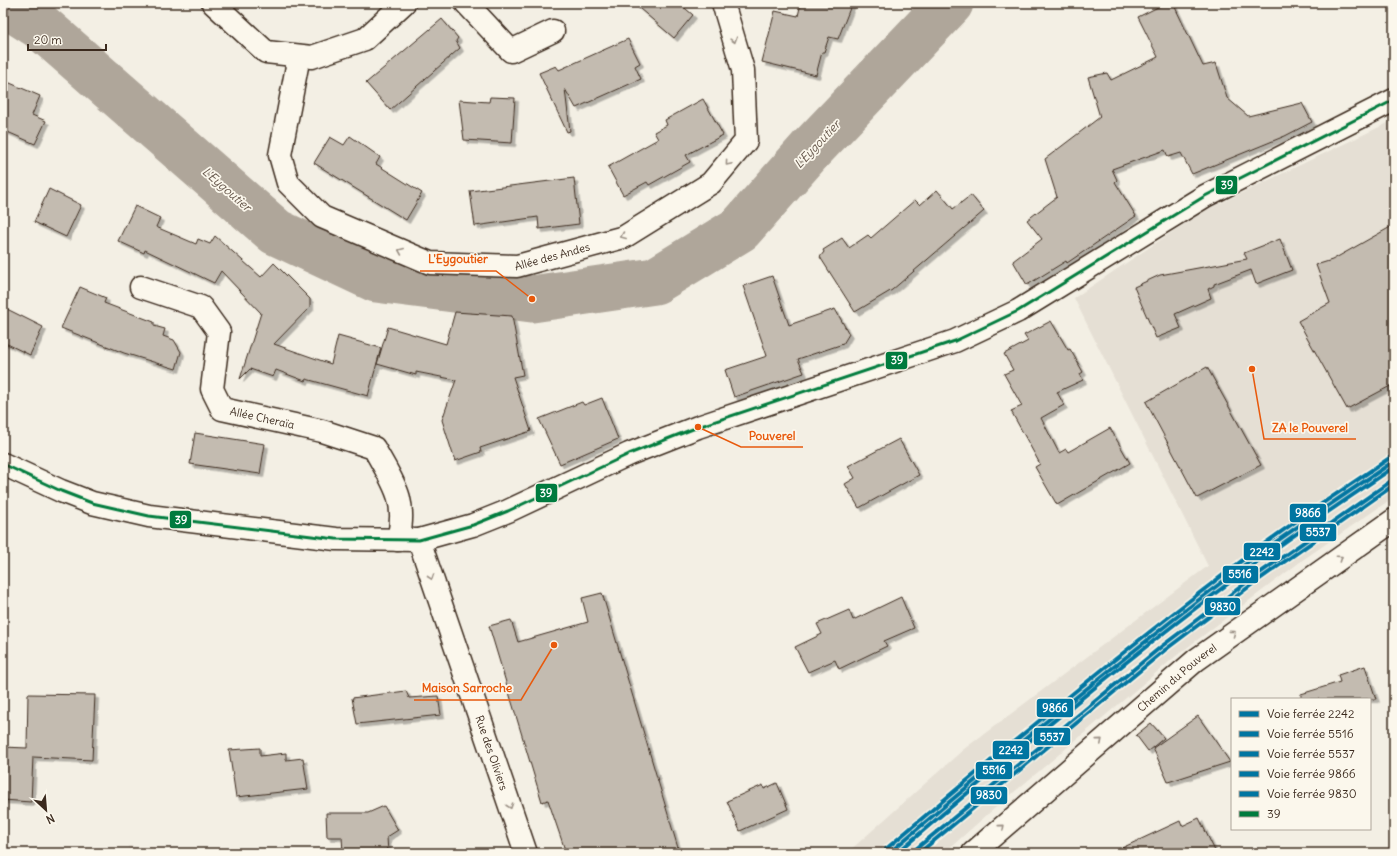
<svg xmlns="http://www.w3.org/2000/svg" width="1397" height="856" font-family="Delius,sans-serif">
<defs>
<filter id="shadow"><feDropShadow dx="3.5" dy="3.5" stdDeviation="0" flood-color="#0004"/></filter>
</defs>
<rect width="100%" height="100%" fill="#f3efe4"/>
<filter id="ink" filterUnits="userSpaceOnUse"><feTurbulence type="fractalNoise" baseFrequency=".025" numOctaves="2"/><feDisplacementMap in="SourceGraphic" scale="8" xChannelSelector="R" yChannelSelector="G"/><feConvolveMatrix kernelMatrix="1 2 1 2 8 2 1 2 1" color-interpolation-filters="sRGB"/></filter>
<g filter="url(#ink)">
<path fill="#e5dfd4" d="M 1394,120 L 1394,497 L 1304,559 L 1176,656 L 988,814 L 944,853 L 847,853 L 964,749 L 1208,566 L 1074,298 L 1202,212 Z
M 128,846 L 192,851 L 232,853 L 130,853 Z"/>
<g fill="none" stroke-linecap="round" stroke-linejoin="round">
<path stroke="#afa69a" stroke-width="47" d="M 4,3 L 40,26 L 276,232 L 376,279 L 532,299 L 655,281 L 740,229 L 811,149 L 950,3"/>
</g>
<path fill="#c3bbb0" stroke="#3b2a1e" filter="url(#shadow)" d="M 633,3 L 679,3 L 693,15 L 674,38 Z
M 801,3 L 852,3 L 838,39 L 829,37 L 824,52 L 822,52 L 816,75 L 762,62 L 775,11 L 798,16 Z
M 1166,3 L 1173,3 L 1203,66 L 1216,63 L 1227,98 L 1248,116 L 1302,103 L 1312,122 L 1285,136 L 1192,174 L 1181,153 L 1168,157 L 1165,150 L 1112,169 L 1117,180 L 1115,182 L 1136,216 L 1067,263 L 1066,261 L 1027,285 L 1013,261 L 1042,239 L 1027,220 L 1057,197 L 1045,159 L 1100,117 L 1088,77 L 1107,73 L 1111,80 L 1158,57 L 1138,17 Z
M 442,19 L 458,38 L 456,41 L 460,48 L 390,110 L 366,83 Z
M 628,39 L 640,63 L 635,66 L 641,79 L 576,108 L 565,89 L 570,131 L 567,132 L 539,73 L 556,66 L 559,70 Z
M 3,80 L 40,96 L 32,115 L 46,121 L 35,144 L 3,130 Z
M 490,97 L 515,98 L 512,143 L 464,140 L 459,100 L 489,102 Z
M 703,99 L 723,135 L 686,155 L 690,162 L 649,185 L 647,182 L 623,195 L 608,167 L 658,139 L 654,132 L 667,125 L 665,120 Z
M 350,136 L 380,157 L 376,164 L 422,193 L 406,220 L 314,163 L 330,137 L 344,145 Z
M 574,178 L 579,224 L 539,229 L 538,217 L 475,226 L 470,191 Z
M 49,189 L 81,205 L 66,237 L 34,222 Z
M 937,190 L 953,209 L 971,195 L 984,211 L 892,290 L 855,312 L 820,257 L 824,252 L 823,250 L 842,238 L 849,248 L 868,235 L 871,238 L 915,200 L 920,205 Z
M 135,206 L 160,218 L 156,227 L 196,244 L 198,239 L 210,244 L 215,236 L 261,277 L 274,263 L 310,299 L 310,307 L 274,344 L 331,364 L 338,336 L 381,348 L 368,396 L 306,379 L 305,381 L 276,370 L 273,377 L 250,369 L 240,379 L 261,313 L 221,271 L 214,283 L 145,250 L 144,253 L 118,241 Z
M 1394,225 L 1394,384 L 1347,409 L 1298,321 L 1330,303 L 1316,265 L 1332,260 Z
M 1280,239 L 1292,270 L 1256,284 L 1251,270 L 1214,284 L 1214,286 L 1208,289 L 1211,298 L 1175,314 L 1181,328 L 1156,338 L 1134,287 L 1160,275 L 1247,259 L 1244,253 Z
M 772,276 L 789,325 L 835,309 L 849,334 L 843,344 L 798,359 L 804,373 L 734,397 L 725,370 L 767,356 L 743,286 Z
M 80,287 L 106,298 L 104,303 L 154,322 L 154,326 L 165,329 L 163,336 L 174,340 L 181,352 L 176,369 L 124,353 L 61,328 Z
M 3,307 L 43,327 L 30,355 L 3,342 Z
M 455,312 L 512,316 L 523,375 L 513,377 L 531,431 L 480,448 L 481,452 L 455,461 L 442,420 L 456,380 L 416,372 L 416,375 L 377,364 L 388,327 L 446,344 Z
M 1051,321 L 1068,350 L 1070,349 L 1083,372 L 1080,374 L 1083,380 L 1057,392 L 1064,405 L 1041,418 L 1059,453 L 1066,449 L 1068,452 L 1110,428 L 1130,463 L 1057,505 L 1035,467 L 1040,464 L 1011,411 L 1022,406 L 1004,374 L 1013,370 L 1004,354 L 1028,341 L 1024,335 Z
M 1207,367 L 1261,465 L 1197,498 L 1146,402 Z
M 602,398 L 618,439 L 560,464 L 539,419 L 582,402 L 584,405 Z
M 195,433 L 265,444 L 260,474 L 190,464 Z
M 899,439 L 919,475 L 859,508 L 845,484 L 855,478 L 848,466 Z
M 602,593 L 678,848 L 663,853 L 566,853 L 548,800 L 542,802 L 489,626 L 511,620 L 518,642 L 588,622 L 582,598 Z
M 901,597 L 914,628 L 884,641 L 887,646 L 839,669 L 835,660 L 808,672 L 795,647 L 822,634 L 817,624 L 849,610 L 853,620 Z
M 1365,666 L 1376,699 L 1301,699 L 1301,694 L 1340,682 L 1338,675 Z
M 406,691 L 409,698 L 438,696 L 441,715 L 357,724 L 352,698 Z
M 28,694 L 95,695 L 92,760 L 33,757 L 31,802 L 3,800 L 3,747 L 27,748 Z
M 1198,716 L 1230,762 L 1168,782 L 1153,748 Z
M 1151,723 L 1164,738 L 1148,751 L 1136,735 Z
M 260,748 L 260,756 L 286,753 L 286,760 L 303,758 L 308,789 L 236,797 L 229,750 Z
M 777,783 L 788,809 L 740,831 L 727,801 L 763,785 L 764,789 Z
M 384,806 L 398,830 L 387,837 L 388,853 L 343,853 L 342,837 L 327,837 L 326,813 L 368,813 Z
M 1199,818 L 1216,853 L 1111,853 L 1180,821 L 1182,826 Z"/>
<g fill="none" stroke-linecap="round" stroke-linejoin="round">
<defs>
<g id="minor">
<path d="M 213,3 L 266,52 L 312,57 L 365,39 L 404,3"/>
<path d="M 466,3 L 511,51 L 553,31"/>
<path id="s1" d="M 299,56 L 280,155 L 288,183 L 322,217 L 430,263 L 517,266 L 624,237 L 711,183 L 746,141 L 743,70 L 723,3"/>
<path id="s2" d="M 141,287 L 201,307 L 219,332 L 212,389 L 222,409 L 322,431 L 374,448 C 393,483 408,499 398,540"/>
<path id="s3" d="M 419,540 L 526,853"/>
<path id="s4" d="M 973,853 L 1196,660 L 1394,520"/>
</g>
<path id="primary" d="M 3,464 L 61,491 L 92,503 L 149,516 L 336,539 L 419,540 L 473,525 L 508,511 L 629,454 L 698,427 L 955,341 L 1018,311 L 1205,196 L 1394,100"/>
</defs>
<use href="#minor" stroke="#3b2a1e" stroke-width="25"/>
<use href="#primary" stroke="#3b2a1e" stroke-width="25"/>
<use href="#minor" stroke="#fbf7ec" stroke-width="22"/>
<use href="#primary" stroke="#fbf7ec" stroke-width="22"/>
<defs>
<path id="bus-1" d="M 3,464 L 61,491 L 92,503 L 149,516 L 336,539 L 419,540 L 473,525 L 508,511 L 629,454 L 698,427 L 955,341 L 1018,311 L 1205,196 L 1394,100"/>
</defs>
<use href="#bus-1" stroke="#fbf7ec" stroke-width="6"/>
<use href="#bus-1" stroke="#007b3e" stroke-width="3"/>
<defs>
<path id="rail-1" d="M 889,853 C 1010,750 1132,649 1259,554 C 1303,522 1349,492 1394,461"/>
<path id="rail-2" d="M 897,853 C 1016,751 1137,650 1264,557 C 1306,526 1350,497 1394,467"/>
<path id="rail-3" d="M 911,853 L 1162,646 L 1251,579 L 1394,479"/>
<path id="rail-4" d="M 886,849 C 1007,746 1129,645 1256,550 C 1300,517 1346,488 1391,457"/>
<path id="rail-5" d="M 919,853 L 1165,650 L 1254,583 L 1394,485"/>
</defs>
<use href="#rail-1" stroke="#fbf7ec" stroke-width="7"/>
<use href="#rail-2" stroke="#fbf7ec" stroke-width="7"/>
<use href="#rail-3" stroke="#fbf7ec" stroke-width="7"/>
<use href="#rail-4" stroke="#fbf7ec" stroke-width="7"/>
<use href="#rail-5" stroke="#fbf7ec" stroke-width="7"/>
<use href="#rail-1" stroke="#0075a1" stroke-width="4"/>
<use href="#rail-2" stroke="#0075a1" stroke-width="4"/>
<use href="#rail-3" stroke="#0075a1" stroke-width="4"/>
<use href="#rail-4" stroke="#0075a1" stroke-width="4"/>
<use href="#rail-5" stroke="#0075a1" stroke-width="4"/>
</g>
<defs><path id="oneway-chevron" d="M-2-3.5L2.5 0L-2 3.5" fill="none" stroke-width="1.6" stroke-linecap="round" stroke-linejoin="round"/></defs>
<g stroke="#9b9085">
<use href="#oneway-chevron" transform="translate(734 40) rotate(73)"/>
<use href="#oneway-chevron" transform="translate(728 163) rotate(130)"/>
<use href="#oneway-chevron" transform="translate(623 236) rotate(158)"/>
<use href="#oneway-chevron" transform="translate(401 251) rotate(-157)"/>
<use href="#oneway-chevron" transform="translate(1340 558) rotate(-34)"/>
<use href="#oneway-chevron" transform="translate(431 577) rotate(71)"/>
<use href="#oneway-chevron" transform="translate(1233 633) rotate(-36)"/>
<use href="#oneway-chevron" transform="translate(1100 741) rotate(-41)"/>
<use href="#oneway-chevron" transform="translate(510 806) rotate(71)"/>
<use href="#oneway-chevron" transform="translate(1002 827) rotate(-41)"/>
</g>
</g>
<g text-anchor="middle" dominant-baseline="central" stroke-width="3.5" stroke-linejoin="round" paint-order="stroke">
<g font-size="11" fill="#3b2a1e" stroke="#fbf7ec">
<text stroke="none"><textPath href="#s1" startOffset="419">Allée des Andes</textPath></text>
<text stroke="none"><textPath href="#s2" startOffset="215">Allée Cheraïa</textPath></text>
<text stroke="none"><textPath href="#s4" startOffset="269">Chemin du Pouverel</textPath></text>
<text stroke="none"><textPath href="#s3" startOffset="225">Rue des Oliviers</textPath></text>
</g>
<g font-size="12" font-style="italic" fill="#645549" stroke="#fbf7ec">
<text transform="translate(817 144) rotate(-47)">L'Eygoutier</text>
<text transform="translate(227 189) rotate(41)">L'Eygoutier</text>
</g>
</g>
<path fill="none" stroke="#e8590c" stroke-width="1.5" d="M532 299L496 271H420M1252 369L1264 439H1356M698 427L741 447H803M554 645L521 700H414"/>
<g fill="#e8590c" stroke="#fbf7ec" stroke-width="1.5">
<circle cx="532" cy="299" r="4"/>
<circle cx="1252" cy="369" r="4"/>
<circle cx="698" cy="427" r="4"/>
<circle cx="554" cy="645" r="4"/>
</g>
<g font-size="12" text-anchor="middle" font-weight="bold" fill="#e8590c" stroke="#fbf7ec" stroke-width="3.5" stroke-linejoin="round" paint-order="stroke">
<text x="458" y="263">L'Eygoutier</text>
<text x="1310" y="432">ZA le Pouverel</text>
<text x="772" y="440">Pouverel</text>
<text x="467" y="692">Maison Sarroche</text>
</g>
<g stroke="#fbf7ec" stroke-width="1.5">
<rect x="1215" y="175" width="23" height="20" rx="4" fill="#007b3e"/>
<rect x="885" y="351" width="23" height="19" rx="4" fill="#007b3e"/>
<rect x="535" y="483" width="23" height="20" rx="4" fill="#007b3e"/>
<rect x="1289" y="503" width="38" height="20" rx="4" fill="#0075a1"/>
<rect x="169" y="510" width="23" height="19" rx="4" fill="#007b3e"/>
<rect x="1299" y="523" width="38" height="19" rx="4" fill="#0075a1"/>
<rect x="1243" y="542" width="38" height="19" rx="4" fill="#0075a1"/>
<rect x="1222" y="565" width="37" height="19" rx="4" fill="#0075a1"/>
<rect x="1204" y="597" width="37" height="19" rx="4" fill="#0075a1"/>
<rect x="1036" y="698" width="38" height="20" rx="4" fill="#0075a1"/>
<rect x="1033" y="727" width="38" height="19" rx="4" fill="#0075a1"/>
<rect x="992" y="740" width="38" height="20" rx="4" fill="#0075a1"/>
<rect x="975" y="761" width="38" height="19" rx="4" fill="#0075a1"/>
<rect x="970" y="786" width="38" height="19" rx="4" fill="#0075a1"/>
</g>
<g font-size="11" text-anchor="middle" font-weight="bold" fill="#fff">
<text x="1227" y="189">39</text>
<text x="897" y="364">39</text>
<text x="546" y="497">39</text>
<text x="1308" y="517">9866</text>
<text x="181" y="524">39</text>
<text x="1318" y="536">5537</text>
<text x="1262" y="556">2242</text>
<text x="1240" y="578">5516</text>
<text x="1223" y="611">9830</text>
<text x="1055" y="712">9866</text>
<text x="1052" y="741">5537</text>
<text x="1011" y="754">2242</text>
<text x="994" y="774">5516</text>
<text x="989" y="799">9830</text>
</g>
<rect width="1397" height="856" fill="none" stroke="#fbf7ec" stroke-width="16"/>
<rect x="8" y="8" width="1381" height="840" fill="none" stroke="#3b2a1e" stroke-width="1.5" filter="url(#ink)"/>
<rect x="1231" y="698" width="140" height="132" fill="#fbf7ec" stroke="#aea59a"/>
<rect x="1239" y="711" width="20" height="6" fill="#0075a1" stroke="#aea59a"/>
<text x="1267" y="718" font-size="12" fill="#3b2a1e">Voie ferrée 2242</text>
<rect x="1239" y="731" width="20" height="6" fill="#0075a1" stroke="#aea59a"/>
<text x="1267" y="738" font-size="12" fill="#3b2a1e">Voie ferrée 5516</text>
<rect x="1239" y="751" width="20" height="6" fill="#0075a1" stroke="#aea59a"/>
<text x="1267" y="758" font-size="12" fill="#3b2a1e">Voie ferrée 5537</text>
<rect x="1239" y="771" width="20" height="6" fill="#0075a1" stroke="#aea59a"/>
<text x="1267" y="778" font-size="12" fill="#3b2a1e">Voie ferrée 9866</text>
<rect x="1239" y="791" width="20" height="6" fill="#0075a1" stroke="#aea59a"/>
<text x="1267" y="798" font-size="12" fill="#3b2a1e">Voie ferrée 9830</text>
<rect x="1239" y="811" width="20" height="6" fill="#007b3e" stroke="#aea59a"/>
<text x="1267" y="818" font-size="12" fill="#3b2a1e">39</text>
<g transform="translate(46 810) rotate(154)" stroke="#fbf7ec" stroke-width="3" paint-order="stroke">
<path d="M0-3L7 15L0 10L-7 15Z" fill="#3b2a1e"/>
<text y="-6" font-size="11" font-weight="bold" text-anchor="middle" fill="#3b2a1e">N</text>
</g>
<path d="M28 44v6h78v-6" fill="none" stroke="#3b2a1e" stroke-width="2"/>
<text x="34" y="44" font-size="12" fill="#3b2a1e" stroke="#fbf7ec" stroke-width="3" paint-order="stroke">20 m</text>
</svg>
